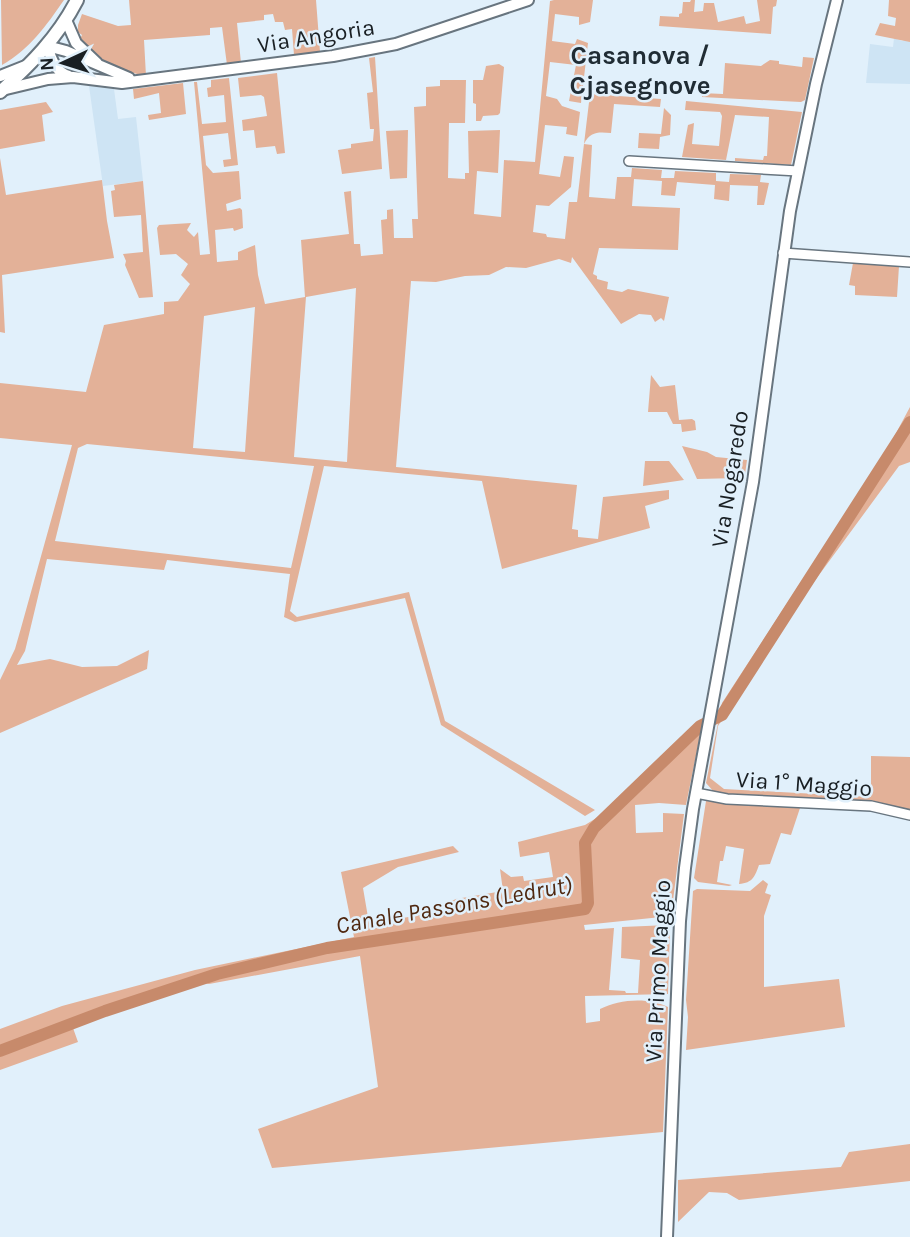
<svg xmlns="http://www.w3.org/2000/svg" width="910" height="1237" font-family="Karla,sans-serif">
<rect width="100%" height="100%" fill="#e1f0fb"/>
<path fill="#cee4f4" d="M 894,38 L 902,41 L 910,39 L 910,84 L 866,83 L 870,44 L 893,47 Z
M 89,86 L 114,89 L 118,119 L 136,117 L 143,181 L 103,186 Z"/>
<path fill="#e3b198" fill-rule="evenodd" d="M 1,0 L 64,0 C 46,26 30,49 2,65 Z
M 129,0 L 316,0 L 320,52 L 294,55 L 292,29 L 285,30 L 283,22 L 275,22 L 273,14 L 264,15 L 264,20 L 237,23 L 241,63 L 227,65 L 222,27 L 210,28 L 210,35 L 144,40 L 146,76 C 116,69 101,63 80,39 L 82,35 L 78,32 L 78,25 L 82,14 L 118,26 L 131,25 Z
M 554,0 L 593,0 L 590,22 L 579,25 L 579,17 L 555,14 L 552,41 L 575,44 L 577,39 L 588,43 L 581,103 L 569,101 L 576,65 L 550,62 L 546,96 L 557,99 L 562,106 L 580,112 L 577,136 L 566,134 L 567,127 L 545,125 L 539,174 L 560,177 L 564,156 L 574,157 L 571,187 L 549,206 L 536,205 L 533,232 L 546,234 L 547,237 L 565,239 L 569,202 L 577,202 L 590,94 L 661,99 L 660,107 L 614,104 L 611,133 C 599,132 590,131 584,144 L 592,145 L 589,197 L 615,199 L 617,177 L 631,177 L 632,168 L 662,170 L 661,178 L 674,178 L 675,171 L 716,173 L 716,181 L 729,182 L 730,174 L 761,175 L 760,182 L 769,183 L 764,205 L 757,205 L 758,186 L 730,185 L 729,201 L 714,199 L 715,185 L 677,182 L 675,196 L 661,195 L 662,181 L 634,179 L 632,206 L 680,208 L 678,250 L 599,248 L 593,274 L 597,276 L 597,279 L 608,282 L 607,289 L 622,292 L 628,289 L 669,297 L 664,321 L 661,318 L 655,322 L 651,315 L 639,314 L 621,324 L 572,257 L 571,263 L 559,259 L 526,268 L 506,267 L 489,275 L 465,276 L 436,282 L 411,281 L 396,467 L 577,485 L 572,529 L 578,530 L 578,537 L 598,539 L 603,497 L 669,490 L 669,499 L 645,506 L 650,528 L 502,569 L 482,481 L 324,466 L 290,611 L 297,617 L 409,592 L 445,721 L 595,810 L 585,816 L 441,725 L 405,598 L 295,622 L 284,617 L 290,574 L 167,560 L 164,570 L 47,559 L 25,651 L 17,665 L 50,659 L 82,667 L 117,666 L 149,650 L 147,669 L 0,733 L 0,680 L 15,649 L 21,628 L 72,445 L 0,438 L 0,383 L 86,392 L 104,325 L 164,314 L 164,302 L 178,301 L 190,284 L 181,275 L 188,264 L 176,254 L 160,255 L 157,228 L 159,225 L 191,223 L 187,230 L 194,237 L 198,232 L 200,255 L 210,254 L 194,82 L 197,82 L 202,124 L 226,122 L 224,95 L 208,97 L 207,88 L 211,87 L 211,80 L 229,78 L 238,165 L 224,167 L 223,160 L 231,159 L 228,133 L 203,136 L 206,165 L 213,173 L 239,171 L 241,199 L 226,204 L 227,211 L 240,208 L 242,210 L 243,228 L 234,231 L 233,228 L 215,230 L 217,262 L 238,260 L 238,252 L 255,245 L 258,275 L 265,304 L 305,297 L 301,240 L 349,234 L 344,192 L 351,191 L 354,244 L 360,244 L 361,256 L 383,254 L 381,220 L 387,219 L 387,210 L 393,209 L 394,238 L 413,238 L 412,219 L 418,219 L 414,107 L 426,106 L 426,87 L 440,86 L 440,80 L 466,80 L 465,123 L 449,123 L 448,178 L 465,179 L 465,173 L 469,173 L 468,131 L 500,130 L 498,173 L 477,171 L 474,214 L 501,217 L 504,160 L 535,162 L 550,1 ZM 356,288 L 347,462 L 294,457 L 306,297 ZM 255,307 L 245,452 L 193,448 L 204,316 ZM 87,444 L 314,466 L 291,568 L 55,541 L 78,448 Z
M 691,0 L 695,0 L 694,12 L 703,11 L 704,3 L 714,3 L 718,22 L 744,16 L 746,24 L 760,21 L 757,0 L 777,0 L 776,6 L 773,7 L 771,34 L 659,26 L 660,16 L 679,17 L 679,14 L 682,13 L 683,2 L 690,2 Z
M 889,0 L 910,0 L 910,42 L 875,35 L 880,23 L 895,26 L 896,18 L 888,16 Z
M 375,57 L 382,169 L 342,174 L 338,150 L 351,148 L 351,144 L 373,141 L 374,129 L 370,129 L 367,93 L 373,92 L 369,58 Z
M 803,57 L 814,58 L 805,100 L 801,102 L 702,97 L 702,93 L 723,94 L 725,63 L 761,66 L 770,60 L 779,61 L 779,64 L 802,67 Z
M 499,64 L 504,67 L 500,113 L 498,115 L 483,116 L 481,121 L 476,121 L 476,104 L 473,103 L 473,80 L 483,80 L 486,66 Z
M 277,73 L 285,153 L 277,154 L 275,146 L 256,148 L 254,130 L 243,131 L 242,120 L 267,116 L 264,97 L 261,95 L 240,97 L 238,78 Z
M 183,83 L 186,114 L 149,120 L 148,115 L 161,113 L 159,93 L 134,99 L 133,89 Z
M 686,101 L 802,112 L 791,165 L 735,161 L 735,158 L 763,160 L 764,156 L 767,156 L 769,117 L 735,115 L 726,160 L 682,157 L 688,125 L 694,123 L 692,144 L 719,146 L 722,116 L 720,112 L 685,110 Z
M 46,102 L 53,112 L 42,115 L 45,141 L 0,149 L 0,110 Z
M 664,108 L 671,115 L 670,135 L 660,137 L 659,149 L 638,148 L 639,133 L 661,134 Z
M 408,130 L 407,178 L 390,179 L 386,131 Z
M 0,158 L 6,195 L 102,180 L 107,221 L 114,258 L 2,275 L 5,333 L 0,332 Z
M 143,181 L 153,297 L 139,298 L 125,265 L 126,261 L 123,254 L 143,252 L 141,215 L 114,217 L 111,191 L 115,190 L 114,185 Z
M 853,263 L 899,266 L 897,297 L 855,295 L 855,286 L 849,285 Z
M 651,375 L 660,387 L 675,385 L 679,420 L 692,419 L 695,421 L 696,430 L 682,432 L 681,424 L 673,424 L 667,412 L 648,412 Z
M 910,407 L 910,462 L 899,466 L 808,590 L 718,726 L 710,778 L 724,789 L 871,797 L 871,756 L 910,757 L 910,810 L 871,802 L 724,795 L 714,792 L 706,783 L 722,703 L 887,450 Z
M 682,446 L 707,452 L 716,457 L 747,460 L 745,474 L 738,478 L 697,479 Z
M 645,461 L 669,461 L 684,480 L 643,486 Z
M 700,721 L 703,721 L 686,805 L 659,803 L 635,805 L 636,833 L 663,832 L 663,813 L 684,814 L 671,916 L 584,925 L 585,930 L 614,928 L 609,990 L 625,991 L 626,993 L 638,993 L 640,960 L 621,958 L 622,927 L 669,925 L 670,928 L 668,994 L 585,996 L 586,1023 L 600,1021 L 600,1009 C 619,999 649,997 668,1007 L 663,1132 L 272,1168 L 258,1129 L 378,1087 L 360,956 L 209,984 L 191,980 L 187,989 L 155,997 L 73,1028 L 78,1042 L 0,1070 L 0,1029 L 62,1006 L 195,970 L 354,937 L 341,872 L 453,846 L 459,852 L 398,867 L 363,888 L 370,929 L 391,925 L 391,920 L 420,915 L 456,899 L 503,891 L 500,869 L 511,877 L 523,876 L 524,881 L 553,877 L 549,852 L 520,857 L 518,842 L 585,825 L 598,817 Z
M 706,801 L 800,808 L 791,835 L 781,833 L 770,864 L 759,865 C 755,876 753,883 739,884 L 744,849 L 726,846 L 723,861 L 720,861 L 717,882 L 732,885 L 729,886 L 698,882 L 694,878 Z
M 763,880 L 768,884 L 765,893 L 771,895 L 764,916 L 764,987 L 839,979 L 845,1027 L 686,1050 L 688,1017 L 686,1000 L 693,891 L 697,889 L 750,891 Z
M 910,1144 L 910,1181 L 739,1200 L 727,1193 L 709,1192 L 678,1222 L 678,1180 L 841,1167 L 849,1152 Z"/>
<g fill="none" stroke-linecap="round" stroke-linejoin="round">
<path stroke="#c78a6b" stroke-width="12" d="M 0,1051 L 105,1011 L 217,974 L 327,948 L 585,909 L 588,903 L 585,843 L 594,828 L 700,726 L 722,715 L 910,422"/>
<defs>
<path id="minor" d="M 629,161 L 798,171
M 783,253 L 910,262
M 696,793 L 727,799 L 871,806 L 910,815"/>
<path id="tertiary" d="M 66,20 L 76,43 L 97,63
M 47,46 L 66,51 L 129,78
M 47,46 C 51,58 55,72 69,76
M 0,76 L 28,65
M 2,90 L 48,79 L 73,77 L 122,83 L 333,56 L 396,44 L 528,0
M 667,1237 L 680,921 L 685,868 L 693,809 L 753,482 L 790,211 L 816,84 L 837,0"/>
<path id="secondary" d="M 0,92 C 31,64 58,37 77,0"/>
</defs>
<use href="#minor" stroke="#68757f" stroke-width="12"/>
<use href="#tertiary" stroke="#68757f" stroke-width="14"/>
<use href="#secondary" stroke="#68757f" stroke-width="16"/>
<use href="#minor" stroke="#fff" stroke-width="9"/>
<use href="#tertiary" stroke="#fff" stroke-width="10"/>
<use href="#secondary" stroke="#fff" stroke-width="12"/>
</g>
<g text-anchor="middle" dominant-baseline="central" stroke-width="5" stroke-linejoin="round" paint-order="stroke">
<g font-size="23" fill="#191f23" stroke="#e1f0fb">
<text transform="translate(316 36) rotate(-9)">Via Angoria</text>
<text transform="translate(730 479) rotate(-81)">Via Nogaredo</text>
<text transform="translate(804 784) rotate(4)">Via 1° Maggio</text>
<text transform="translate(658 971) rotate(-87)">Via Primo Maggio</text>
</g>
<g font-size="24" font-style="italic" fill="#4f270f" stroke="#e1f0fb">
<text transform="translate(454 905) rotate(-10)">Canale Passons (Ledrut)</text>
</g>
<g font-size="26" font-weight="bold" fill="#202c34" stroke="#e1f0fb">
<text x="640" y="55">Casanova /<tspan x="640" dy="30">Cjasegnove</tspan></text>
</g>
</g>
<g transform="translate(63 63) rotate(266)" stroke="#e1f0fb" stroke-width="5" paint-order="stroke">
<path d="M0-5L12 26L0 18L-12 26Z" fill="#191f23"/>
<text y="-10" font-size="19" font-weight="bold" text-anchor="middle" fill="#191f23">N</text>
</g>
</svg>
